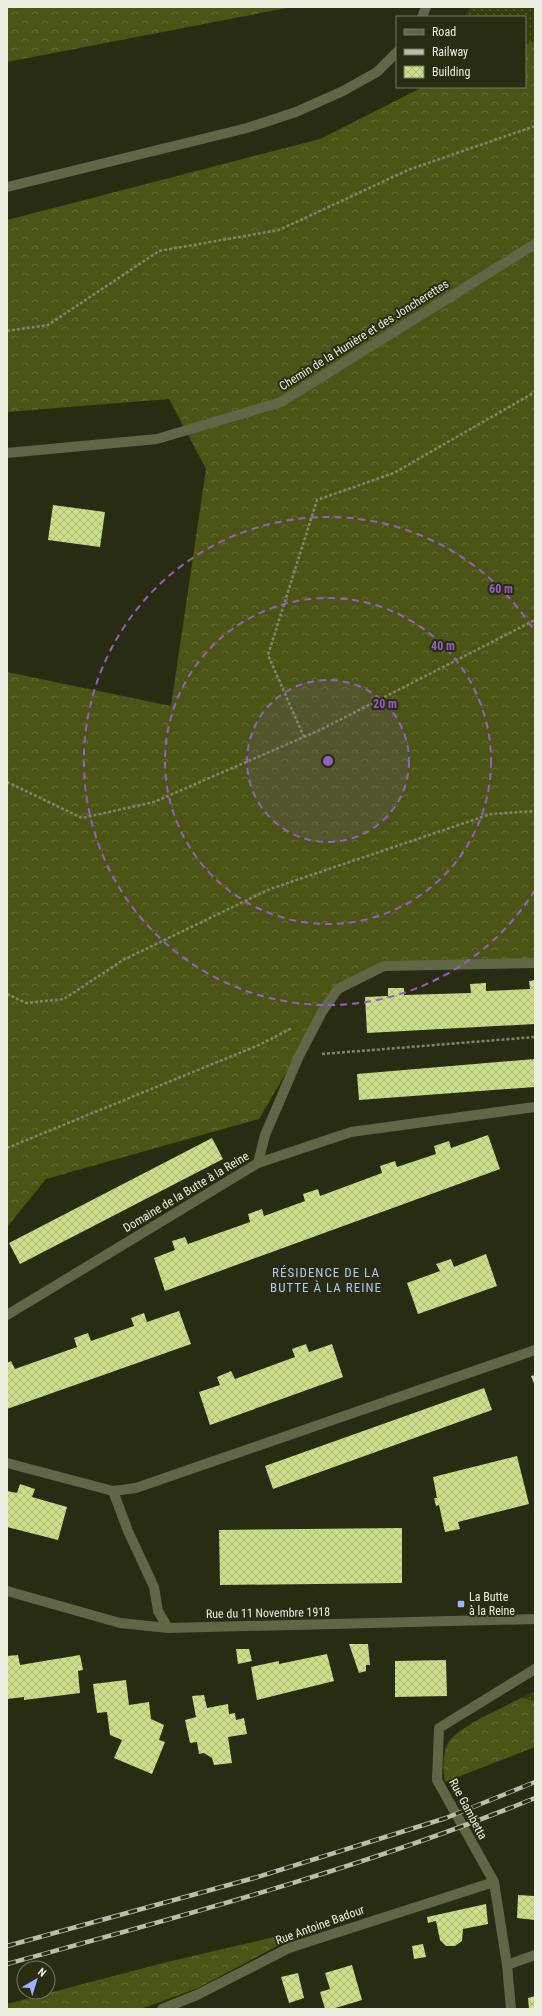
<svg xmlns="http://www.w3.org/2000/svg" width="542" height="2016" font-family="'Roboto Condensed',sans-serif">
<defs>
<pattern id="grass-dots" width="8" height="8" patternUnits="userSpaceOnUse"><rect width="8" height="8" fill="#353e07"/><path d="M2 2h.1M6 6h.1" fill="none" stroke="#525a2b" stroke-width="1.8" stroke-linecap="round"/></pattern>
<pattern id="forest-crowns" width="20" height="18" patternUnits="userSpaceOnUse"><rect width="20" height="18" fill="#4a5515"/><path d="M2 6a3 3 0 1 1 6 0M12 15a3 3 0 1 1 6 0" fill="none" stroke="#646e37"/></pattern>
<pattern id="building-cross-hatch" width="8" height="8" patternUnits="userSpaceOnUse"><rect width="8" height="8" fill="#ccde8a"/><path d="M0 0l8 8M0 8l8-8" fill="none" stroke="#aab878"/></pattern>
</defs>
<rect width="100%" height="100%" fill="#272c12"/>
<path fill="url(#grass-dots)" d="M 470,7 L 535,7 L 535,41 L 525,45 L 525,17 L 464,17 Z
M 535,1691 L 535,1701 L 521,1698 Z"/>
<path fill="url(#forest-crowns)" d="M 7,7 L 292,7 L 7,62 Z
M 535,41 L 535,963 L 384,966 L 338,989 L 322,1012 L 259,1119 L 46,1179 L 7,1227 L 7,672 L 171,706 L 206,469 L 169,399 L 7,412 L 7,220 L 320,139 L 423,87 L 525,87 L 525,45 Z
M 521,1698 L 535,1701 L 535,1747 L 445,1782 C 443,1770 442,1754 448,1743 C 457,1727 503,1708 521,1698 Z
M 274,1937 L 283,1943 L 198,1988 L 141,2009 L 7,2009 L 7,2004 L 163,1963 Z"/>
<path fill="url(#building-cross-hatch)" d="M 53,505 L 105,512 L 100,547 L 48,540 Z
M 535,980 L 535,1024 L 367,1033 L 365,997 L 388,996 L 388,988 L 404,988 L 404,995 L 471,993 L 470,984 L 486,983 L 486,991 L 530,989 L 529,981 Z
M 535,1059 L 535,1087 L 359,1100 L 357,1074 Z
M 488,1135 L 500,1169 L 165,1291 L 154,1258 L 175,1250 L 172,1241 L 185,1237 L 188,1244 L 250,1222 L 248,1214 L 262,1209 L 264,1216 L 305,1201 L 303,1194 L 318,1189 L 320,1196 L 382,1173 L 380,1166 L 395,1161 L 397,1167 L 436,1154 L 434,1146 L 449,1141 L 451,1148 Z
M 212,1138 L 223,1159 L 20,1264 L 9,1243 Z
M 486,1254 L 497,1286 L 418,1314 L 407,1283 L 440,1271 L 436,1264 L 451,1259 L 454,1267 Z
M 179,1311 L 191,1344 L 7,1409 L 7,1363 L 11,1361 L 15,1369 L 77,1347 L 74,1338 L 88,1333 L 91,1341 L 134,1326 L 131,1318 L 144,1313 L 147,1322 Z
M 306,1344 L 309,1352 L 332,1344 L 343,1377 L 210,1425 L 199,1392 L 220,1385 L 217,1377 L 231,1371 L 235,1379 L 295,1357 L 292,1349 Z
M 535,1375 L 535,1386 L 531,1376 Z
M 484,1388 L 492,1410 L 273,1489 L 265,1466 Z
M 517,1456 L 529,1504 L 458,1522 L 460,1529 L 445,1532 L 439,1505 L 436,1506 L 434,1498 L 437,1498 L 433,1477 Z
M 20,1484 L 35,1489 L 32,1497 L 67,1507 L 58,1540 L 7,1527 L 7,1491 L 17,1493 Z
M 402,1528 L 402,1583 L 220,1585 L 219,1530 Z
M 349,1644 L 368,1644 L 370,1665 L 366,1665 L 366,1671 L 359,1673 Z
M 236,1649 L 249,1649 L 252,1661 L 238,1664 Z
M 327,1654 L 334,1681 L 257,1700 L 251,1667 L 279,1661 L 279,1664 Z
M 18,1655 L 20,1665 L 80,1655 L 83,1670 L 78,1671 L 80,1693 L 24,1700 L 24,1697 L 7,1699 L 7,1656 Z
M 446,1660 L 447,1696 L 395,1697 L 395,1661 Z
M 126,1680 L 129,1705 L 149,1702 L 151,1719 L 164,1725 L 159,1740 L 165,1742 L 152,1774 L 114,1758 L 122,1740 L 110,1735 L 107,1712 L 97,1713 L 93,1684 Z
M 204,1695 L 207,1708 L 228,1704 L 229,1714 L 235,1713 L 236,1720 L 244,1718 L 247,1734 L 228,1737 L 232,1763 L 214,1765 L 212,1758 L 204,1753 L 199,1754 L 197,1742 L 190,1743 L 185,1720 L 196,1717 L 192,1696 Z
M 534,1892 L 535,1920 L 517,1918 L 518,1895 L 534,1896 Z
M 486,1904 L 488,1924 L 463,1929 L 462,1941 L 455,1946 L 446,1946 L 440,1940 L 436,1921 L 428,1923 L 427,1917 Z
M 423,1944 L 426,1957 L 414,1959 L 412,1946 Z
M 352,1965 L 362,2000 L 332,2009 L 325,2009 L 320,1992 L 330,1989 L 325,1973 Z
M 298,1973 L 304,1998 L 289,2003 L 281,1977 Z
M 535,1996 L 535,2009 L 529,2009 L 528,1998 Z"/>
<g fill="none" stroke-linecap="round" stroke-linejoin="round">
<path stroke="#818570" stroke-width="2.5" stroke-dasharray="3 2" stroke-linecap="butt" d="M 7,331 L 48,325 L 159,251 L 279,230 L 408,170 L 535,126
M 304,737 L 268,655 L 317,500 L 394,473 L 535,392
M 7,782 L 82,818 L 154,802 L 320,730 L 535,620
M 7,994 L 26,1003 L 64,999 L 123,960 L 270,889 L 491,814 L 535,811
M 322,1054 L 535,1037
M 7,1148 L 259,1045 L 292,1028"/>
<path stroke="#5f6747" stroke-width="10" d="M 422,17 L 426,7
M 7,187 L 247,128 L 296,112 L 343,91 L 377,72 L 397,52
M 7,453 L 157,439 L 281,402 L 535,244
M 258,1163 L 265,1135 L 299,1056 L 322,1012 L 338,989 L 384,966 L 535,963
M 7,1315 L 258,1163 L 351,1132 L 535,1107
M 7,1463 L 113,1491 L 128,1531 L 154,1587 L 158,1611 L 168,1628
M 113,1491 L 136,1488 L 535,1350
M 7,1591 L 120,1623 L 168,1628 L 535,1619
M 507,1965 L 535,1955
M 162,2009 L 197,1995 L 289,1948 L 494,1882
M 511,2009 L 507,1965 L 494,1882 L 437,1780 L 439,1728 L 535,1669"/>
<defs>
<path id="rail" d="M 7,1946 L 254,1878 L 446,1818 L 535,1782
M 7,1964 C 185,1915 364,1868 535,1798"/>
</defs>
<use href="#rail" stroke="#babeac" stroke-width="4.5"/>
<use href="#rail" stroke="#272c12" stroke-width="3" stroke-dasharray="9" stroke-linecap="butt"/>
</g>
<circle cx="328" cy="761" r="81" fill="#975dc7" fill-opacity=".12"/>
<g fill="none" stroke="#975dc7" stroke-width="2" stroke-dasharray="7 5">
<circle cx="328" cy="761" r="81"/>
<circle cx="328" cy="761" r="163"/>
<path d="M535 890A244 244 0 1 1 535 632"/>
</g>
<rect fill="#9ab5fd" stroke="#272c12" stroke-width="1.5" x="457" y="1600" width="8" height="8" rx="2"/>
<g text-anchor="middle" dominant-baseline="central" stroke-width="4" stroke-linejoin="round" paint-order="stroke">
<g font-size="12" fill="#ebefdf" stroke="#272c12">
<text transform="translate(364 335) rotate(-32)">Chemin de la Hunière et des Joncherettes</text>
<text transform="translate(186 1192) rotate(-31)">Domaine de la Butte à la Reine</text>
<text transform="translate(268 1613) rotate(-1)">Rue du 11 Novembre 1918</text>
<text transform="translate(468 1809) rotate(62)">Rue Gambetta</text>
<text transform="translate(320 1925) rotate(-20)">Rue Antoine Badour</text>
</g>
<g font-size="12" fill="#ebefdf" stroke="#272c12" text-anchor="start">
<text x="469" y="1597">La Butte<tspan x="469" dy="14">à la Reine</tspan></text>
</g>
<g font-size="13" letter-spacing="1" fill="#b0c5fb" stroke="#272c12">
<text x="326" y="1272">RÉSIDENCE DE LA<tspan x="326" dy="15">BUTTE À LA REINE</tspan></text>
</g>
</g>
<circle cx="328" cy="761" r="6" fill="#975dc7" stroke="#272c12" stroke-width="2"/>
<g font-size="12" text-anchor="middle" font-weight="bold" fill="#975dc7" stroke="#272c12" stroke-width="4" stroke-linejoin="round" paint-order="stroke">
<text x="501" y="593">60 m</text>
<text x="443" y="650">40 m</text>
<text x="385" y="708">20 m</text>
</g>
<rect width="542" height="2016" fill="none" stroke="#ebefdf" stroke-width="16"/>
<rect x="396" y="16" width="130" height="72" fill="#272c12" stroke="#757a64"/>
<rect x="404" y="29" width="20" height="6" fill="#5f6747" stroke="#757a64"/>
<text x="432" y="36" font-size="12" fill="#ebefdf">Road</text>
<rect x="404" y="49" width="20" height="6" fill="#babeac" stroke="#757a64"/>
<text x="432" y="56" font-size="12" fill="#ebefdf">Railway</text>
<rect x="404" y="66" width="20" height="12" fill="url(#building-cross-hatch)" stroke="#757a64"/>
<text x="432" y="76" font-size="12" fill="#ebefdf">Building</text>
<g transform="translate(36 1980) rotate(38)"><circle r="19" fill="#272c12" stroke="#757a64"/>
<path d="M0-3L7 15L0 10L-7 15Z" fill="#9ab5fd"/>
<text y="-6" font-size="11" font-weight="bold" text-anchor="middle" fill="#ebefdf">N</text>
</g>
</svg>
